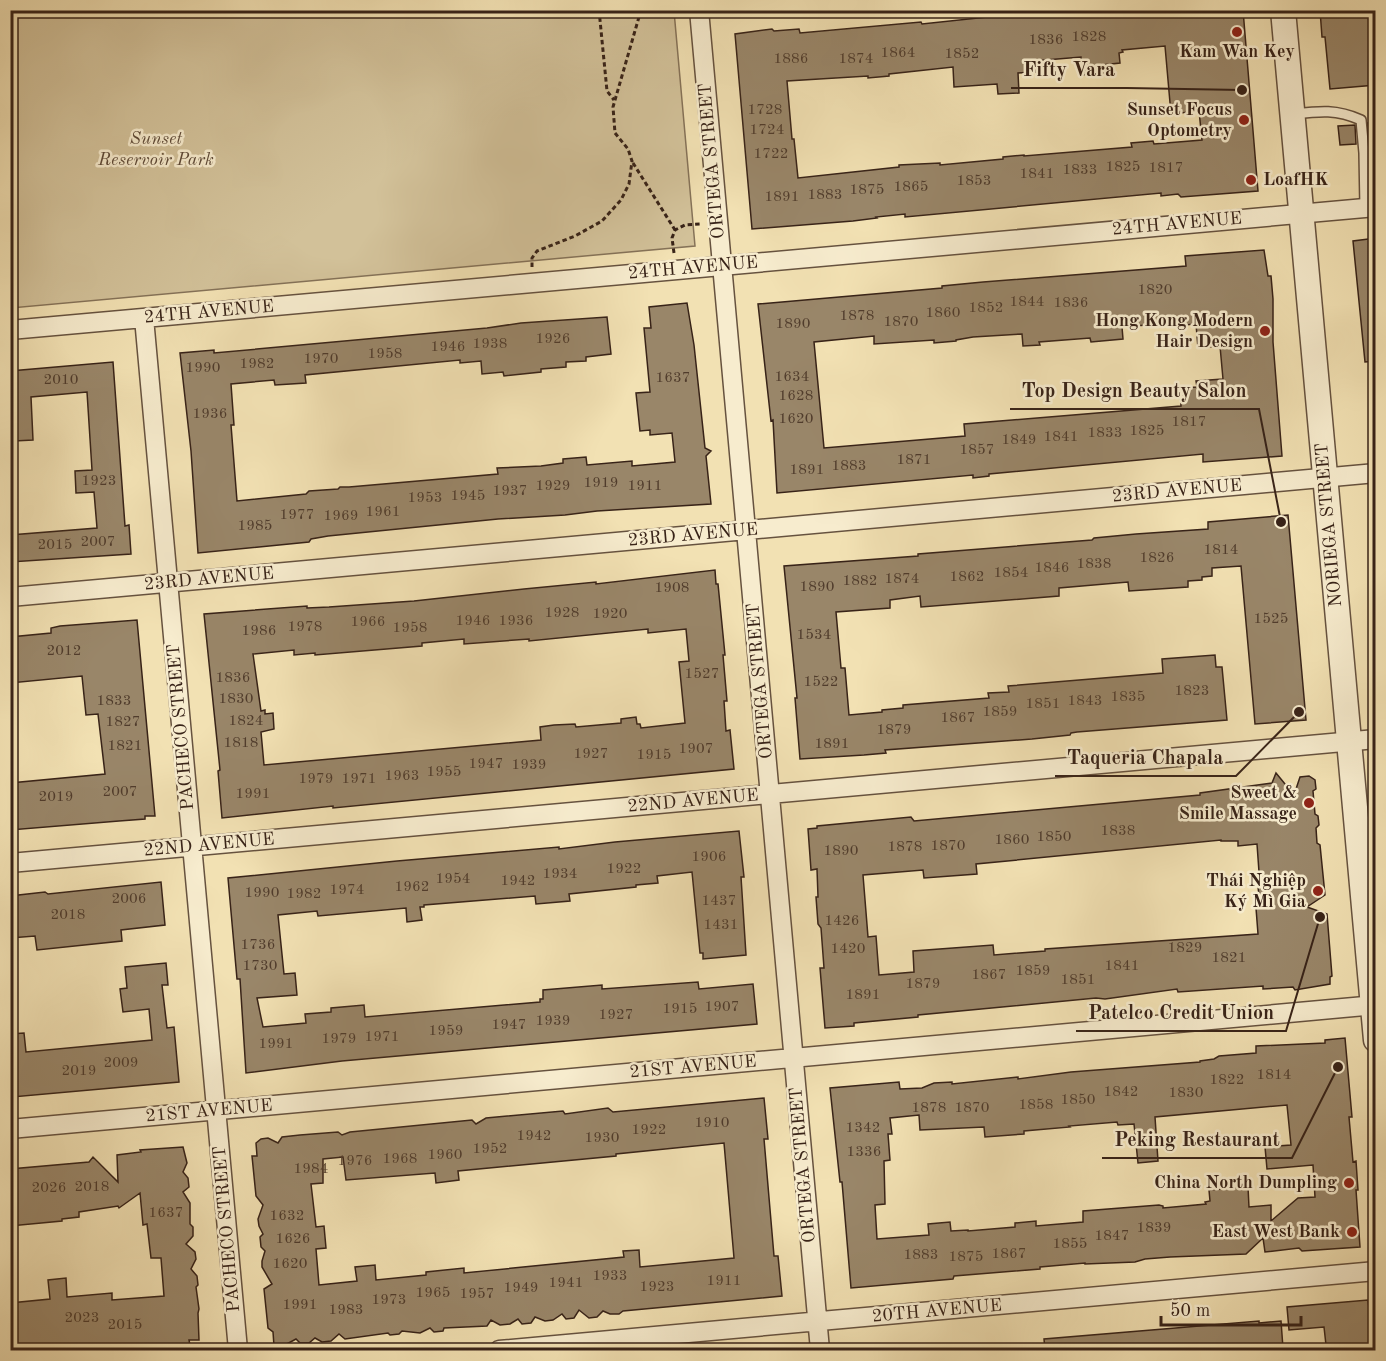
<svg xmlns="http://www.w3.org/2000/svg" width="1386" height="1361" font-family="'Old Standard TT',serif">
<rect width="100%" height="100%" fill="#f2e1b3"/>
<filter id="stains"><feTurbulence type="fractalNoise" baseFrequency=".00333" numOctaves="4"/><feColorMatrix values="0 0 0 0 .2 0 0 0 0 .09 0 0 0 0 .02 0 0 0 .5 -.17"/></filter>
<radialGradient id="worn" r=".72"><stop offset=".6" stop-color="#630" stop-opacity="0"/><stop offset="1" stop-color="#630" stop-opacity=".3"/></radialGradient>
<path fill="#d2c199" stroke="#857258" stroke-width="1.5" d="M 11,10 L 674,11 L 695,246 L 11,308 Z"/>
<path fill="#998669" stroke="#382318" stroke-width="1.5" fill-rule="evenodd" d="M 1054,10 L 1243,10 L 1258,191 L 1181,197 L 1178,194 L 1161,196 L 1161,193 L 905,217 L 905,214 L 876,217 L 877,218 L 853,221 L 752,229 L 735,34 L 772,29 L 774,31 L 799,29 L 800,33 L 921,22 L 922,24 ZM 1165,46 L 1171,114 L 1199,111 L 1202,140 L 1154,144 L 1153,141 L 1131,143 L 1132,147 L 1024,156 L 1024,155 L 1003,157 L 1003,159 L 940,165 L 940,163 L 899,165 L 899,167 L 798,178 L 794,139 L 792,139 L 787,81 L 868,76 L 868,78 L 889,76 L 889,74 L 953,67 L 954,87 L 997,84 L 998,94 L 1019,93 L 1018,73 L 1035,72 L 1034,61 L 1081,57 L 1082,75 L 1103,73 L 1102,65 L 1120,63 L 1119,53 L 1123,52 L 1122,50 Z
M 1320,10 L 1376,10 L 1376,85 L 1330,89 L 1325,37 L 1322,37 Z
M 1376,122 L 1376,142 L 1370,142 L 1368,123 Z
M 1355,125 L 1356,144 L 1340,145 L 1338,126 Z
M 1376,238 L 1376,361 L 1365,362 L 1353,241 Z
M 1264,250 L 1268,276 L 1271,276 L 1273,299 L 1273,342 L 1282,456 L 1203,462 L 1203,454 L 989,474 L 989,476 L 973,478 L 973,475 L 777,493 L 773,420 L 771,421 L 758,304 L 942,288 L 942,286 L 983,282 L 1186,266 L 1185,256 ZM 1172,323 L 1172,326 L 1196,324 L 1198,348 L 1220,346 L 1223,379 L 1196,381 L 1197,387 L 1180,388 L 1181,406 L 964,424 L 965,436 L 824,448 L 814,342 L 874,336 L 874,344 L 934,340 L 934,343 L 956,341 L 956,340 L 973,337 L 1022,334 L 1023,346 L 1040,345 L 1039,342 L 1090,338 L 1091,342 L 1123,339 L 1122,327 Z
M 687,303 L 694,345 L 705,448 L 711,451 L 706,456 L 711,504 L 597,511 L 565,515 L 498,519 L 328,536 L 311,539 L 309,542 L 198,553 L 191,451 L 180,353 L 214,350 L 214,353 L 487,328 L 521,323 L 607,317 L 611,354 L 586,357 L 586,361 L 566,362 L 566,367 L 541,369 L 541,372 L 504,376 L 503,372 L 482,374 L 481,361 L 460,363 L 460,360 L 305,375 L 306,383 L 275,385 L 274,380 L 231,384 L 234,425 L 231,425 L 237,501 L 306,494 L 309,491 L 338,489 L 340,487 L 349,487 L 498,474 L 497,468 L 541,466 L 563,463 L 563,459 L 586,457 L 587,465 L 632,461 L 632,466 L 675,462 L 672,433 L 650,435 L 650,430 L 640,431 L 636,393 L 650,392 L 644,328 L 651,328 L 649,307 Z
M 113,362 L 125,526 L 129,525 L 131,554 L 10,562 L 10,535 L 97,528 L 94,492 L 76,493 L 75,471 L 92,470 L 87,392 L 31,397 L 33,440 L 14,441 L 12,410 L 10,411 L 10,371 Z
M 1288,515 L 1306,720 L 1255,724 L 1241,566 L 1212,568 L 1212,576 L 1202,577 L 1202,580 L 1188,581 L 1188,587 L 1129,591 L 1128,582 L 1059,588 L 1059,596 L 921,607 L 920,596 L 890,600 L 890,608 L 836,612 L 841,668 L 845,668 L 849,715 L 882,712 L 882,710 L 903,708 L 903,705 L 989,698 L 988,693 L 1009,692 L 1008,686 L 1163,673 L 1162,659 L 1215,655 L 1216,667 L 1222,667 L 1227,720 L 1077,732 L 1071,733 L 1070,735 L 1032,739 L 885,750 L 886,753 L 864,755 L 800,759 L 795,698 L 797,698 L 784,566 L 918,556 L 918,554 L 1092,540 L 1094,538 L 1136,534 L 1208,529 L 1208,522 Z
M 715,570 L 716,584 L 718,584 L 725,655 L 723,655 L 727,701 L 724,701 L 726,731 L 730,730 L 734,769 L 333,808 L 333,806 L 222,818 L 218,771 L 220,770 L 204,614 L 307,606 L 307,608 L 329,607 L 414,601 L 524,589 L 596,582 L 596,584 ZM 648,629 L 648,633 L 686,629 L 689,661 L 679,662 L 685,723 L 641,728 L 640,724 L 637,724 L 636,717 L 621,719 L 621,723 L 576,727 L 575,724 L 554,725 L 540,727 L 541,740 L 264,765 L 261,732 L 274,729 L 273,713 L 265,714 L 265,710 L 261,711 L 253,654 L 294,650 L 294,655 L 315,653 L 315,655 L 422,646 L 422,643 L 464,639 L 464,644 L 529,639 L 529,641 Z
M 137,620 L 155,816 L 145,816 L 145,819 L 119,821 L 10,830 L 10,783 L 105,774 L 98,714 L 86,715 L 82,676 L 10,683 L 10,637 L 51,633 L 51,628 L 60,626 Z
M 1276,773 L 1294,795 L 1300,777 L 1309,776 L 1315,780 L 1316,789 L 1313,791 L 1315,814 L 1318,816 L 1319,825 L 1316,828 L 1317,843 L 1320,845 L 1325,895 L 1307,907 L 1327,914 L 1332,976 L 1330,977 L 1330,984 L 1295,990 L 1293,987 L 1263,989 L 1263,986 L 1178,992 L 1177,989 L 1105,999 L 1096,998 L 918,1015 L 918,1017 L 854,1023 L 854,1026 L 825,1028 L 820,968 L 824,968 L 821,928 L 818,924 L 816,897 L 818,897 L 817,869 L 811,870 L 808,829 L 817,828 L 817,826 L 911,817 L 914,821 L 1200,795 L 1200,793 L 1272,783 ZM 1221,840 L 1221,841 L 1238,841 L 1238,846 L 1257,844 L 1260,886 L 1258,886 L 1260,908 L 1256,908 L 1258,934 L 1045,949 L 1045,951 L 994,955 L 993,945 L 913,951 L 914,972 L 879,975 L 876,936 L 868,937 L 863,875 L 923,870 L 924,878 L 977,874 L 976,864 Z
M 739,831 L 744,877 L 741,877 L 746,955 L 703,959 L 703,953 L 700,953 L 692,872 L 657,876 L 658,883 L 636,885 L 636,887 L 569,894 L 570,901 L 536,904 L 535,896 L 424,905 L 424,907 L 420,907 L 422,920 L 407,922 L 406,908 L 318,916 L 317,911 L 278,915 L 284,974 L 295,973 L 297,995 L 257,998 L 263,1027 L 306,1023 L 305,1014 L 331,1012 L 331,1008 L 364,1005 L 365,1017 L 540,1002 L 540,999 L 543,999 L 543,990 L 602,985 L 602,989 L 698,982 L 699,989 L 753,984 L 757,1024 L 342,1061 L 246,1073 L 240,979 L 237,979 L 228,878 L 397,861 L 559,847 L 559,849 L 615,842 Z
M 161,882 L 165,925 L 121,930 L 122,941 L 37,950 L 35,936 L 10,938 L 10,896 L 45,892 L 48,894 Z
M 166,963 L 168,985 L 162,985 L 167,1028 L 174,1027 L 179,1082 L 12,1097 L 10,1034 L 24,1033 L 26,1052 L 152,1040 L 149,1009 L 123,1012 L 120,989 L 127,988 L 125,967 Z
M 1345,1038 L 1352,1117 L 1349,1117 L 1353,1162 L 1356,1161 L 1358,1190 L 1356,1190 L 1360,1247 L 1302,1251 L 1299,1248 L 1265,1252 L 1263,1238 L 1246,1254 L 1170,1257 L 1145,1259 L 1135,1262 L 1085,1264 L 1085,1263 L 1040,1267 L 1040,1269 L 954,1276 L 953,1279 L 851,1288 L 842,1182 L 840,1182 L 830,1088 L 899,1082 L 900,1089 L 922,1088 L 934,1083 L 952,1082 L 952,1084 L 1018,1077 L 1018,1079 L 1071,1072 L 1200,1062 L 1200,1061 L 1214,1059 L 1219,1056 L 1256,1053 L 1256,1046 L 1325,1043 L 1325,1040 ZM 1287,1105 L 1291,1145 L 1265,1147 L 1267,1169 L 1313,1165 L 1315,1197 L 1298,1198 L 1271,1221 L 1271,1205 L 1249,1207 L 1248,1187 L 1209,1190 L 1210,1201 L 1205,1202 L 1206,1204 L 1163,1208 L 1163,1206 L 1159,1205 L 1083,1211 L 1083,1222 L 1036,1226 L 1036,1221 L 1015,1223 L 1015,1227 L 968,1231 L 968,1230 L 951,1231 L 950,1222 L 928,1224 L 929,1235 L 877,1239 L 875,1205 L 885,1204 L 884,1161 L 890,1160 L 888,1134 L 892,1134 L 890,1118 L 919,1115 L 920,1130 L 984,1127 L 985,1137 L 1024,1134 L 1024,1131 L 1070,1127 L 1069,1126 L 1117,1122 L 1118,1125 L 1134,1124 L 1138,1163 L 1158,1161 L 1155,1117 Z
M 764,1098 L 768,1139 L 764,1139 L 774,1256 L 778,1256 L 782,1296 L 623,1311 L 619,1314 L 610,1314 L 603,1311 L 597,1317 L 589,1318 L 579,1310 L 574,1318 L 566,1319 L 562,1314 L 553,1320 L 545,1321 L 535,1317 L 531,1323 L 522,1324 L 518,1319 L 510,1324 L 500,1325 L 491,1320 L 487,1326 L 444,1328 L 443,1331 L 434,1332 L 430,1328 L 420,1333 L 402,1331 L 399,1334 L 390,1335 L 388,1333 L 345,1339 L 339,1334 L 331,1341 L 322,1342 L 315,1338 L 309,1343 L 300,1343 L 296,1339 L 285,1345 L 274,1346 L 273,1332 L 268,1328 L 264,1289 L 272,1284 L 262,1267 L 262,1261 L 265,1251 L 261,1247 L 260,1237 L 263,1234 L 259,1226 L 258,1219 L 263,1205 L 256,1196 L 252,1156 L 257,1156 L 256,1143 L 261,1139 L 268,1138 L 278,1143 L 282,1137 L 300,1135 L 338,1132 L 342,1135 L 350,1132 L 472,1120 L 476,1124 L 486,1118 L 563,1111 L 565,1114 L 608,1108 L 613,1112 ZM 724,1143 L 734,1258 L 640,1267 L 639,1250 L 623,1251 L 624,1257 L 464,1273 L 464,1268 L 426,1272 L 426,1275 L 376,1280 L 375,1265 L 355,1267 L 357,1281 L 319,1285 L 316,1249 L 326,1248 L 324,1226 L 316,1227 L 311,1184 L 323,1183 L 323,1159 L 343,1157 L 346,1180 L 435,1173 L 436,1183 L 459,1180 L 458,1171 L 616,1156 L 616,1154 Z
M 183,1147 L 187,1163 L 183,1172 L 188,1178 L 189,1187 L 183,1192 L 190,1203 L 190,1224 L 193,1227 L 193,1236 L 186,1244 L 195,1252 L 196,1259 L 191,1269 L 197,1276 L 198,1285 L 196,1287 L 199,1309 L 198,1313 L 199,1340 L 189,1340 L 190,1345 L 172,1349 L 170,1346 L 124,1350 L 10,1350 L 10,1303 L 50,1299 L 48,1280 L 66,1278 L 67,1297 L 112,1293 L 112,1300 L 164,1296 L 161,1258 L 151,1258 L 147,1224 L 143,1225 L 140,1193 L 119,1208 L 118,1206 L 79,1212 L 79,1217 L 62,1219 L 62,1221 L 10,1226 L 10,1169 L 89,1162 L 93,1157 L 118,1182 L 117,1155 L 141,1152 L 140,1150 Z
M 1368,1300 L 1373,1340 L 1369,1350 L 1335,1350 L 1334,1344 L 1326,1345 L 1324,1327 L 1289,1330 L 1287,1307 Z
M 1259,1321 L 1259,1323 L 1281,1321 L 1283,1348 L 1280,1350 L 1045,1350 L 1044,1339 Z"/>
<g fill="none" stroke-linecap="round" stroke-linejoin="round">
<defs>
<path id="service" d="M 1294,114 C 1320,111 1336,109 1361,120 L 1364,153 L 1365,208"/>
<path id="minor" d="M 699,10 L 820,1350
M 144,318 L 238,1350
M 10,330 L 1376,207
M 10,597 L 1376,473
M 10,863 L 1376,739
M 10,1129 L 1376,1005
M 499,1350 L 1376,1271"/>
<path id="tertiary" d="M 1283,10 L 1376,1040"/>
</defs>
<use href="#service" stroke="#66523f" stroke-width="12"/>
<use href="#minor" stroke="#66523f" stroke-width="21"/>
<use href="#tertiary" stroke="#66523f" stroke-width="27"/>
<path stroke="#382318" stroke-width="3" stroke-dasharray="4.5 3" stroke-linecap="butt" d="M 599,10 L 607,91 L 614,100
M 633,163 L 675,230
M 674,253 L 672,238 L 675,230 L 685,225 L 700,224
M 532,267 L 532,258 L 537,251 L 575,236 L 602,221 L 621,200 L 629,184 L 632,161 L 628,149 L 615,133 L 613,107 L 641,10"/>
<use href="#service" stroke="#f7ecce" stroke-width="9"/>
<use href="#minor" stroke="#f7ecce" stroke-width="18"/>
<use href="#tertiary" stroke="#f7ecce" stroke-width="24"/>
</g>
<g fill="#8f2418" stroke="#f7ecce" stroke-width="2">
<circle cx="1237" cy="32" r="6"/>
<circle cx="1244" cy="120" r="6"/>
<circle cx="1251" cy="180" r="6"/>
<circle cx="1265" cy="331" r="6"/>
<circle cx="1309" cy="803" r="6"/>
<circle cx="1318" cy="891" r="6"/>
<circle cx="1349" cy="1183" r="6"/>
<circle cx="1352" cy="1232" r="6"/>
</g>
<g text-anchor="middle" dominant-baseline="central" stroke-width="5" stroke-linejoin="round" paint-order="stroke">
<g font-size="15" fill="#503c2c">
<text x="1089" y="37">1828</text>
<text x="1046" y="40">1836</text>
<text x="898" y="53">1864</text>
<text x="962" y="54">1852</text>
<text x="791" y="59">1886</text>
<text x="856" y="59">1874</text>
<text x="765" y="110">1728</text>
<text x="767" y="130">1724</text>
<text x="771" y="154">1722</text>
<text x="1123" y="167">1825</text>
<text x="1166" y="168">1817</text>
<text x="1080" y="170">1833</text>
<text x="1037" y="174">1841</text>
<text x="974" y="181">1853</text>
<text x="911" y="187">1865</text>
<text x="867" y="190">1875</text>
<text x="825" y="195">1883</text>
<text x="782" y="197">1891</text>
<text x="1155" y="290">1820</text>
<text x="1027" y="302">1844</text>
<text x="1071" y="303">1836</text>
<text x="986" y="308">1852</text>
<text x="943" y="313">1860</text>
<text x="857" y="316">1878</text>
<text x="901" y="322">1870</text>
<text x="793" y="324">1890</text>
<text x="553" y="339">1926</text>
<text x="490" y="344">1938</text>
<text x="448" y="347">1946</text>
<text x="385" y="354">1958</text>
<text x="321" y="359">1970</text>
<text x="257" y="364">1982</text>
<text x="203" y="368">1990</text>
<text x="792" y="377">1634</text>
<text x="673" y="378">1637</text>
<text x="61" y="380">2010</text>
<text x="796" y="396">1628</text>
<text x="210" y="414">1936</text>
<text x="796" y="419">1620</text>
<text x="1189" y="422">1817</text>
<text x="1147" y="431">1825</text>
<text x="1105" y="433">1833</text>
<text x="1061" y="437">1841</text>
<text x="1019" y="440">1849</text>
<text x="977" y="450">1857</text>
<text x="914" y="460">1871</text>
<text x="849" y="466">1883</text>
<text x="807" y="470">1891</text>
<text x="99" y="481">1923</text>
<text x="601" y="483">1919</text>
<text x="553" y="486">1929</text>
<text x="645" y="486">1911</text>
<text x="510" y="491">1937</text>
<text x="468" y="496">1945</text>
<text x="425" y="498">1953</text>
<text x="383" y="512">1961</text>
<text x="297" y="515">1977</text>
<text x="341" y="516">1969</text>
<text x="255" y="526">1985</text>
<text x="98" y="542">2007</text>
<text x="55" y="545">2015</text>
<text x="1221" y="550">1814</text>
<text x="1157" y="558">1826</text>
<text x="1094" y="564">1838</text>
<text x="1052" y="568">1846</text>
<text x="1011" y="573">1854</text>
<text x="967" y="577">1862</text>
<text x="902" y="579">1874</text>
<text x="860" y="581">1882</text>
<text x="817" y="587">1890</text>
<text x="672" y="588">1908</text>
<text x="562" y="613">1928</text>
<text x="610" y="614">1920</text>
<text x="1271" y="619">1525</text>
<text x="473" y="621">1946</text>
<text x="516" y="621">1936</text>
<text x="368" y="622">1966</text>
<text x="305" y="627">1978</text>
<text x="410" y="628">1958</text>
<text x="259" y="631">1986</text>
<text x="814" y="635">1534</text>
<text x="64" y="651">2012</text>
<text x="702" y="674">1527</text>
<text x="233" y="678">1836</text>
<text x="821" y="682">1522</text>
<text x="1192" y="691">1823</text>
<text x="1128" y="697">1835</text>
<text x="236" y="699">1830</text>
<text x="114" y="701">1833</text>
<text x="1085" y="701">1843</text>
<text x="1043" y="704">1851</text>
<text x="1000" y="712">1859</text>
<text x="958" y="718">1867</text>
<text x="246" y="721">1824</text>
<text x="123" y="722">1827</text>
<text x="894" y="730">1879</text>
<text x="241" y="743">1818</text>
<text x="832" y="744">1891</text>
<text x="125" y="746">1821</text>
<text x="696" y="749">1907</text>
<text x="591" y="754">1927</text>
<text x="654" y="755">1915</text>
<text x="486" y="764">1947</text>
<text x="529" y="765">1939</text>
<text x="444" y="772">1955</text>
<text x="402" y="776">1963</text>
<text x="316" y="779">1979</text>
<text x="359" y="779">1971</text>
<text x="120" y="792">2007</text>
<text x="253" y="794">1991</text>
<text x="56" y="797">2019</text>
<text x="1118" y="831">1838</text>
<text x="1054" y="837">1850</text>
<text x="1012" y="840">1860</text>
<text x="948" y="846">1870</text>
<text x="905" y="847">1878</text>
<text x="841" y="851">1890</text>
<text x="709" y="857">1906</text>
<text x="624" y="869">1922</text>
<text x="560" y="874">1934</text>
<text x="453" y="879">1954</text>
<text x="518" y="881">1942</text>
<text x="412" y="887">1962</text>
<text x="347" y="890">1974</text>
<text x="262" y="893">1990</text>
<text x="304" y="894">1982</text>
<text x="129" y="899">2006</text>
<text x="719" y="901">1437</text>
<text x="68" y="915">2018</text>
<text x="842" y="921">1426</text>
<text x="721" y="925">1431</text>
<text x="258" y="945">1736</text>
<text x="1185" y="948">1829</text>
<text x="848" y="949">1420</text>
<text x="1229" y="958">1821</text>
<text x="260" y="966">1730</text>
<text x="1122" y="966">1841</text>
<text x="1033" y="971">1859</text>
<text x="989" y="975">1867</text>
<text x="1078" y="980">1851</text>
<text x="923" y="984">1879</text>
<text x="863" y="995">1891</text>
<text x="722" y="1007">1907</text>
<text x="680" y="1009">1915</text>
<text x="616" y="1015">1927</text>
<text x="553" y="1021">1939</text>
<text x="509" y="1025">1947</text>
<text x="446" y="1031">1959</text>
<text x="382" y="1037">1971</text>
<text x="339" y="1039">1979</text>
<text x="276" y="1044">1991</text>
<text x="121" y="1063">2009</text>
<text x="79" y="1071">2019</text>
<text x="1274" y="1075">1814</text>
<text x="1227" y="1080">1822</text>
<text x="1121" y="1092">1842</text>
<text x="1186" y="1093">1830</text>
<text x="1078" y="1100">1850</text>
<text x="1036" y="1105">1858</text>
<text x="929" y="1108">1878</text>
<text x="972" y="1108">1870</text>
<text x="712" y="1123">1910</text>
<text x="863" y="1128">1342</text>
<text x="649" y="1130">1922</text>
<text x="534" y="1136">1942</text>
<text x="602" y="1138">1930</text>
<text x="490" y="1149">1952</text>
<text x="864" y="1152">1336</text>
<text x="445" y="1155">1960</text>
<text x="400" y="1159">1968</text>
<text x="355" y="1161">1976</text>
<text x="311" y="1169">1984</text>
<text x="92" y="1187">2018</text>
<text x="49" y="1188">2026</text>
<text x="166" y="1213">1637</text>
<text x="287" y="1216">1632</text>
<text x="1154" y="1228">1839</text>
<text x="1112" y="1236">1847</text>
<text x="293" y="1239">1626</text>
<text x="1070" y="1244">1855</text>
<text x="1009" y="1254">1867</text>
<text x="921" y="1255">1883</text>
<text x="966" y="1257">1875</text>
<text x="290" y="1264">1620</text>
<text x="610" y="1276">1933</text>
<text x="724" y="1281">1911</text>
<text x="566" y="1283">1941</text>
<text x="657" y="1287">1923</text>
<text x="521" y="1288">1949</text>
<text x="433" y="1293">1965</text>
<text x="477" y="1294">1957</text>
<text x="389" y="1300">1973</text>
<text x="300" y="1305">1991</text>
<text x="346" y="1310">1983</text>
<text x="82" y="1318">2023</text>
<text x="125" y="1325">2015</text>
</g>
<g font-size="18" font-weight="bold" fill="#382318" stroke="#f7ecce" text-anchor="end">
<text x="1237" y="52" text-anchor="middle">Kam Wan Key</text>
<text x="1232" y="110">Sunset Focus<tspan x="1232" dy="21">Optometry</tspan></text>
<text x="1263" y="180" text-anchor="start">LoafHK</text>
<text x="1253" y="321">Hong Kong Modern<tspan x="1253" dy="21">Hair Design</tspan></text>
<text x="1297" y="793">Sweet &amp;<tspan x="1297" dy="21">Smile Massage</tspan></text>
<text x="1306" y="881">Thái Nghiệp<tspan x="1306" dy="21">Ký Mì Gia</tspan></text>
<text x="1337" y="1183">China North Dumpling</text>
<text x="1340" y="1232">East West Bank</text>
</g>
<g font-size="18" font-style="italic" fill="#5e4a38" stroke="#f7ecce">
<text x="156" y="139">Sunset<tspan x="156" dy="21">Reservoir Park</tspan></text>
</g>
<g font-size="18" fill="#382318" stroke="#f7ecce">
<text transform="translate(712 161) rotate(-95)">ORTEGA STREET</text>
<text transform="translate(1177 224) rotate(-5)">24TH AVENUE</text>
<text transform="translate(693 268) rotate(-5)">24TH AVENUE</text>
<text transform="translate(209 312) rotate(-5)">24TH AVENUE</text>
<text transform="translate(1177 491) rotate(-5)">23RD AVENUE</text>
<text transform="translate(1329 525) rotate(-95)">NORIEGA STREET</text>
<text transform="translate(693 535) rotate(-5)">23RD AVENUE</text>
<text transform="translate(209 579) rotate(-5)">23RD AVENUE</text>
<text transform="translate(760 681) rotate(-95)">ORTEGA STREET</text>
<text transform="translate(181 727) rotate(-95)">PACHECO STREET</text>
<text transform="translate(693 801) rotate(-5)">22ND AVENUE</text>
<text transform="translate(209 845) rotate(-5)">22ND AVENUE</text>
<text transform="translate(693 1067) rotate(-5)">21ST AVENUE</text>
<text transform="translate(209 1111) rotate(-5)">21ST AVENUE</text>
<text transform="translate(803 1165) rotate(-95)">ORTEGA STREET</text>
<text transform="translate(227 1229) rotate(-95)">PACHECO STREET</text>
<text transform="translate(937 1311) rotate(-5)">20TH AVENUE</text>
</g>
</g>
<path fill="none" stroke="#382318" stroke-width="2" d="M1242 90L1127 88H1011M1281 522L1259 409H1010M1299 712L1236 776H1055M1320 917L1286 1031H1076M1338 1067L1292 1158H1102"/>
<g fill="#382318" stroke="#f7ecce" stroke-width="2">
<circle cx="1242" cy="90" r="6"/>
<circle cx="1281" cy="522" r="6"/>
<circle cx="1299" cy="712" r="6"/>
<circle cx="1320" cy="917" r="6"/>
<circle cx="1338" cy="1067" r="6"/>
</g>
<g font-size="20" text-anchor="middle" font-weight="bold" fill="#382318" stroke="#f7ecce" stroke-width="5" stroke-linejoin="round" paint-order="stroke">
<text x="1069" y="76">Fifty Vara</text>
<text x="1134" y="397">Top Design Beauty Salon</text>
<text x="1145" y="764">Taqueria Chapala</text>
<text x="1181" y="1019">Patelco Credit Union</text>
<text x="1197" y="1146">Peking Restaurant</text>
</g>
<rect width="1386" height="1361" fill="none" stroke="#f2e1b3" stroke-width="36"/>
<rect x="12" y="12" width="1362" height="1337" fill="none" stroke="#382318" stroke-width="3"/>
<rect x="18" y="18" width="1350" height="1325" fill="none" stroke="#382318" stroke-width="1.5"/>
<path d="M1161 1316v9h140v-9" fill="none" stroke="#382318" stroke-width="3"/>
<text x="1170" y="1316" font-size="18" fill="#382318" stroke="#f7ecce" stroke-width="4.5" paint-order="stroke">50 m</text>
<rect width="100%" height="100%" filter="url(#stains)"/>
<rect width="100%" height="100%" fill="url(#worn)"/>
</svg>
